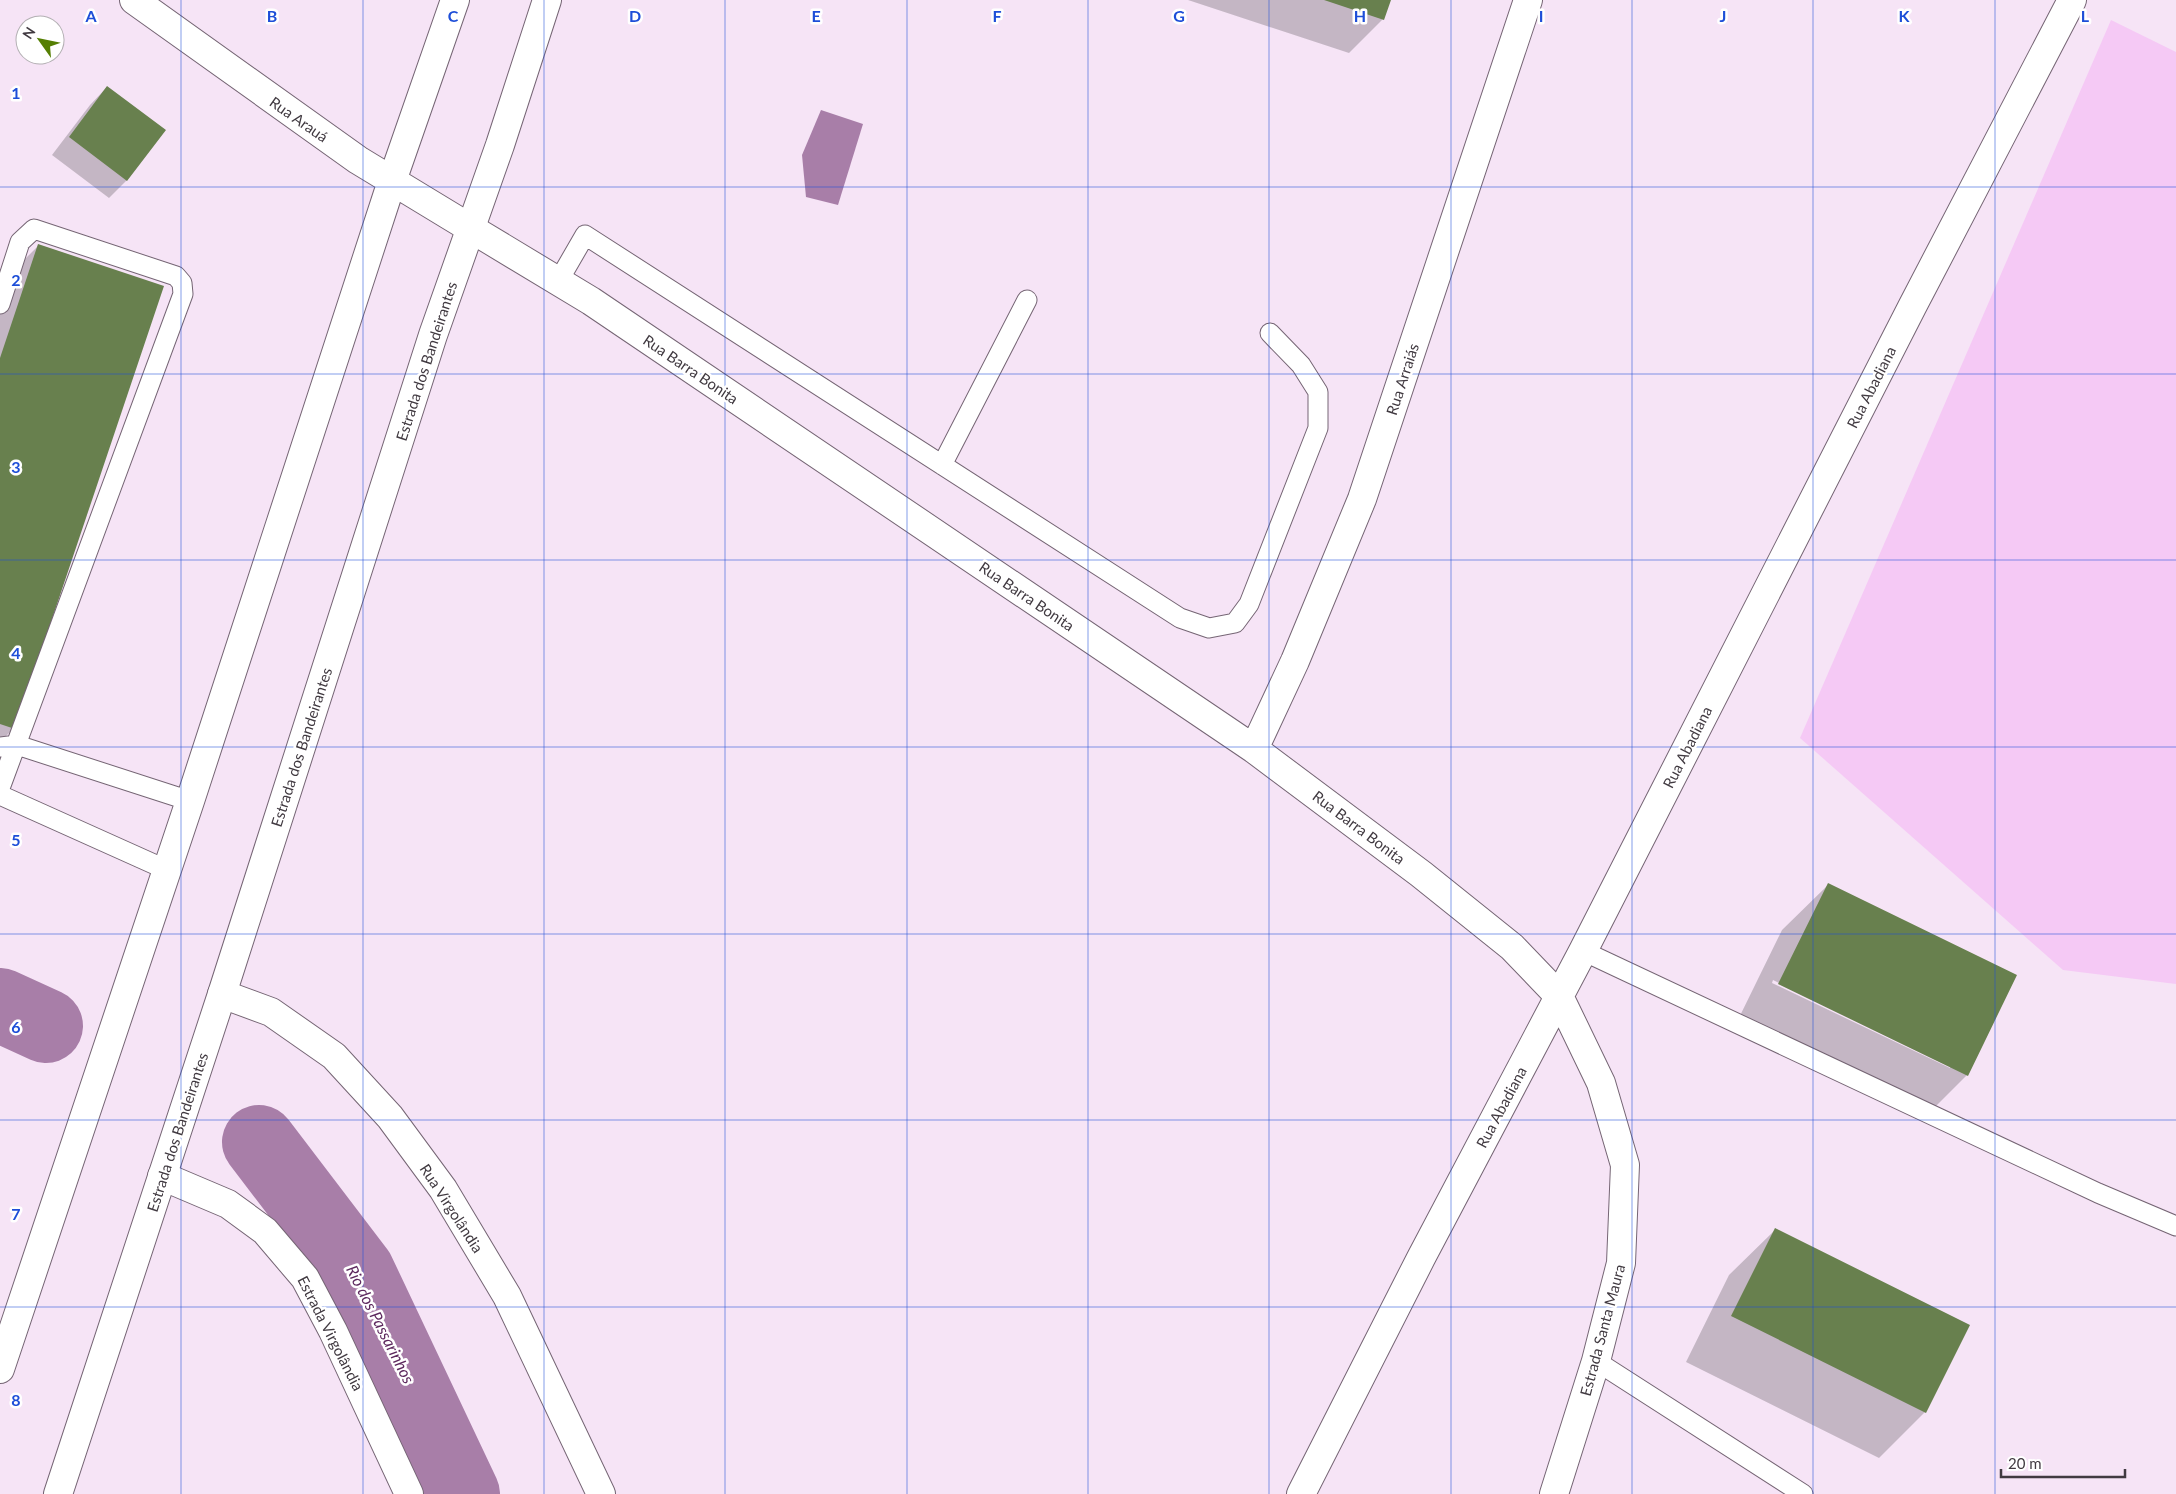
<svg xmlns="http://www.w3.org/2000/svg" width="2176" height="1494" font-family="Lato,sans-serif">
<rect width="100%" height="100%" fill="#f6e4f6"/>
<path fill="#f5c9f5" d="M 2111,20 L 2176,52 L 2176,984 L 2063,970 L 1800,738 Z"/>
<path fill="#a87ea8" d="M 821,110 L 863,124 L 838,205 L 806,197 L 802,155 Z"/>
<path fill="#0003" fill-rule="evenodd" d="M 1188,0 L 1389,0 L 1383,19 L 1349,53 Z
M 107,87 L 164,130 L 126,181 L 109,198 L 52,155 L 90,105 Z
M 39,245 L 14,728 L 0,742 L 0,295 L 5,279 Z
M 1828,885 L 1967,1075 L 1921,1121 L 1733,1030 L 1782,930 ZM 1773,980 L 1950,1066 L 1950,1068 L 1772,983 Z
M 1775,1230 L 1925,1412 L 1879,1458 L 1686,1362 L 1729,1275 Z"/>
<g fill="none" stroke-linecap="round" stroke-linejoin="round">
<path stroke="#a87ea8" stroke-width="74" d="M 0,1005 L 46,1026
M 259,1142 L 358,1272 L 463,1494"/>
</g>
<path fill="#68804e" d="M 1324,0 L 1391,0 L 1384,20 Z
M 107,86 L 166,130 L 127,181 L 69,137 Z
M 38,244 L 164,286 L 15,729 L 0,724 L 0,358 Z
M 1828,883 L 2017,975 L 1968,1076 L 1778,984 Z
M 1775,1228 L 1970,1325 L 1926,1413 L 1731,1316 Z"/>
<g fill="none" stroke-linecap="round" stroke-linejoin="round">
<defs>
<path id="lane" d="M 559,280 L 585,235 L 1180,618 L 1209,628 L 1235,623 L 1249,604 L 1318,428 L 1318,392 L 1301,365 L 1270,333
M 0,304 L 20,242 L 34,229 L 176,276 L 182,283 L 183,294 L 0,788
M 942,465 L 1027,300
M 0,747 L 17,745 L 190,801
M 0,795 L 167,870
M 1583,951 L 2098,1193 L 2176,1226
M 1596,1361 L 1803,1494"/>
<path id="street" d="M 470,228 L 591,301 L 1254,749 L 1421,874 L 1512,947 L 1559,996 L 1601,1083 L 1625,1165 L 1621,1263 L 1596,1361 L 1554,1494
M 1254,749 L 1295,661 L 1362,499 L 1528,0
M 222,994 L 271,1012 L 334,1056 L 390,1117 L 443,1189 L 507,1296 L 601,1494
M 162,1176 L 228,1204 L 265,1231 L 305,1278 L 333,1331 L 409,1494
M 1301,1494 L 1421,1258 L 1583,951 L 1912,307 L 2072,0"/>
<path id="secondary" d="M 134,0 L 358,160 L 470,228
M 0,1369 L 190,801 L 392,181 L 455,0
M 58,1494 L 222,994 L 433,335 L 500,145 L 547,0"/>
</defs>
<use href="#lane" stroke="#756574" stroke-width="21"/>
<use href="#street" stroke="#756574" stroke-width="30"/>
<use href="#secondary" stroke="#756574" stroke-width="30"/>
<use href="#lane" stroke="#fff" stroke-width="19"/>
<use href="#street" stroke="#fff" stroke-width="28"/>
<use href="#secondary" stroke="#fff" stroke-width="28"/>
</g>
<path fill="none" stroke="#1d4ed8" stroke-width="1" stroke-opacity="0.55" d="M 181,0 L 181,1494M 363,0 L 363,1494M 544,0 L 544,1494M 725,0 L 725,1494M 907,0 L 907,1494M 1088,0 L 1088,1494M 1269,0 L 1269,1494M 1451,0 L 1451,1494M 1632,0 L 1632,1494M 1813,0 L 1813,1494M 1995,0 L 1995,1494M 0,187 L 2176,187M 0,374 L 2176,374M 0,560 L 2176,560M 0,747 L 2176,747M 0,934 L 2176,934M 0,1120 L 2176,1120M 0,1307 L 2176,1307"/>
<g text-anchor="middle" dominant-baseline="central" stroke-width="5" stroke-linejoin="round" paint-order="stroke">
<g font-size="15" fill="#413a41" stroke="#fff">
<text transform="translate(299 119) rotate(35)">Rua Arauá</text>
<text transform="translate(426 361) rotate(-72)">Estrada dos Bandeirantes</text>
<text transform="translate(691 369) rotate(34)">Rua Barra Bonita</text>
<text transform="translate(1402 379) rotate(-72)">Rua Arraiás</text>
<text transform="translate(1871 387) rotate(-63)">Rua Abadiana</text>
<text transform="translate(1027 596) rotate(34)">Rua Barra Bonita</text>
<text transform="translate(301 747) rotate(-72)">Estrada dos Bandeirantes</text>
<text transform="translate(1687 747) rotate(-63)">Rua Abadiana</text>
<text transform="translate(1359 827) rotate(37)">Rua Barra Bonita</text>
<text transform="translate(1501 1107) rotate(-62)">Rua Abadiana</text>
<text transform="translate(177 1132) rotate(-72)">Estrada dos Bandeirantes</text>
<text transform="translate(452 1208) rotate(57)">Rua Virgolândia</text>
<text transform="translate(1602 1330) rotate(-75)">Estrada Santa Maura</text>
<text transform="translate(331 1333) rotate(63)">Estrada Virgolândia</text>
</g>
<g font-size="16" font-style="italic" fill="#5d295e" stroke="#fff">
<text transform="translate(381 1324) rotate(63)">Rio dos Passarinhos</text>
</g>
</g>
<g font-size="16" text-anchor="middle" font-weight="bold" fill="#1d4ed8" stroke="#fff" stroke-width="5" stroke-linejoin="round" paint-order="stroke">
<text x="91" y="22">A</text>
<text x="272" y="22">B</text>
<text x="453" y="22">C</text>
<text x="635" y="22">D</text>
<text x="816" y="22">E</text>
<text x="997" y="22">F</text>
<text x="1179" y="22">G</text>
<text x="1360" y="22">H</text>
<text x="1541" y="22">I</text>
<text x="1723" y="22">J</text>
<text x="1904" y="22">K</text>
<text x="2085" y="22">L</text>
<text x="16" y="99">1</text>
<text x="16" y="286">2</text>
<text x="16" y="473">3</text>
<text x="16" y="659">4</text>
<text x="16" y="846">5</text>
<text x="16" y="1033">6</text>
<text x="16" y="1220">7</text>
<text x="16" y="1406">8</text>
</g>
<g transform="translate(40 40) rotate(303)"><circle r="24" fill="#ffffff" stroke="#b3b0b3"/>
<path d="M0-4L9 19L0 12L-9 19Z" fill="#557f03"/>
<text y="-8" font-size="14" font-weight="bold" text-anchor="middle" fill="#413a41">N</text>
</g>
<path d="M2001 1469v8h124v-8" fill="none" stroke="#413a41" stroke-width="2.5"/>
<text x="2008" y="1469" font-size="15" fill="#413a41" stroke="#ffffff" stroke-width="4" paint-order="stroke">20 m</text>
</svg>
